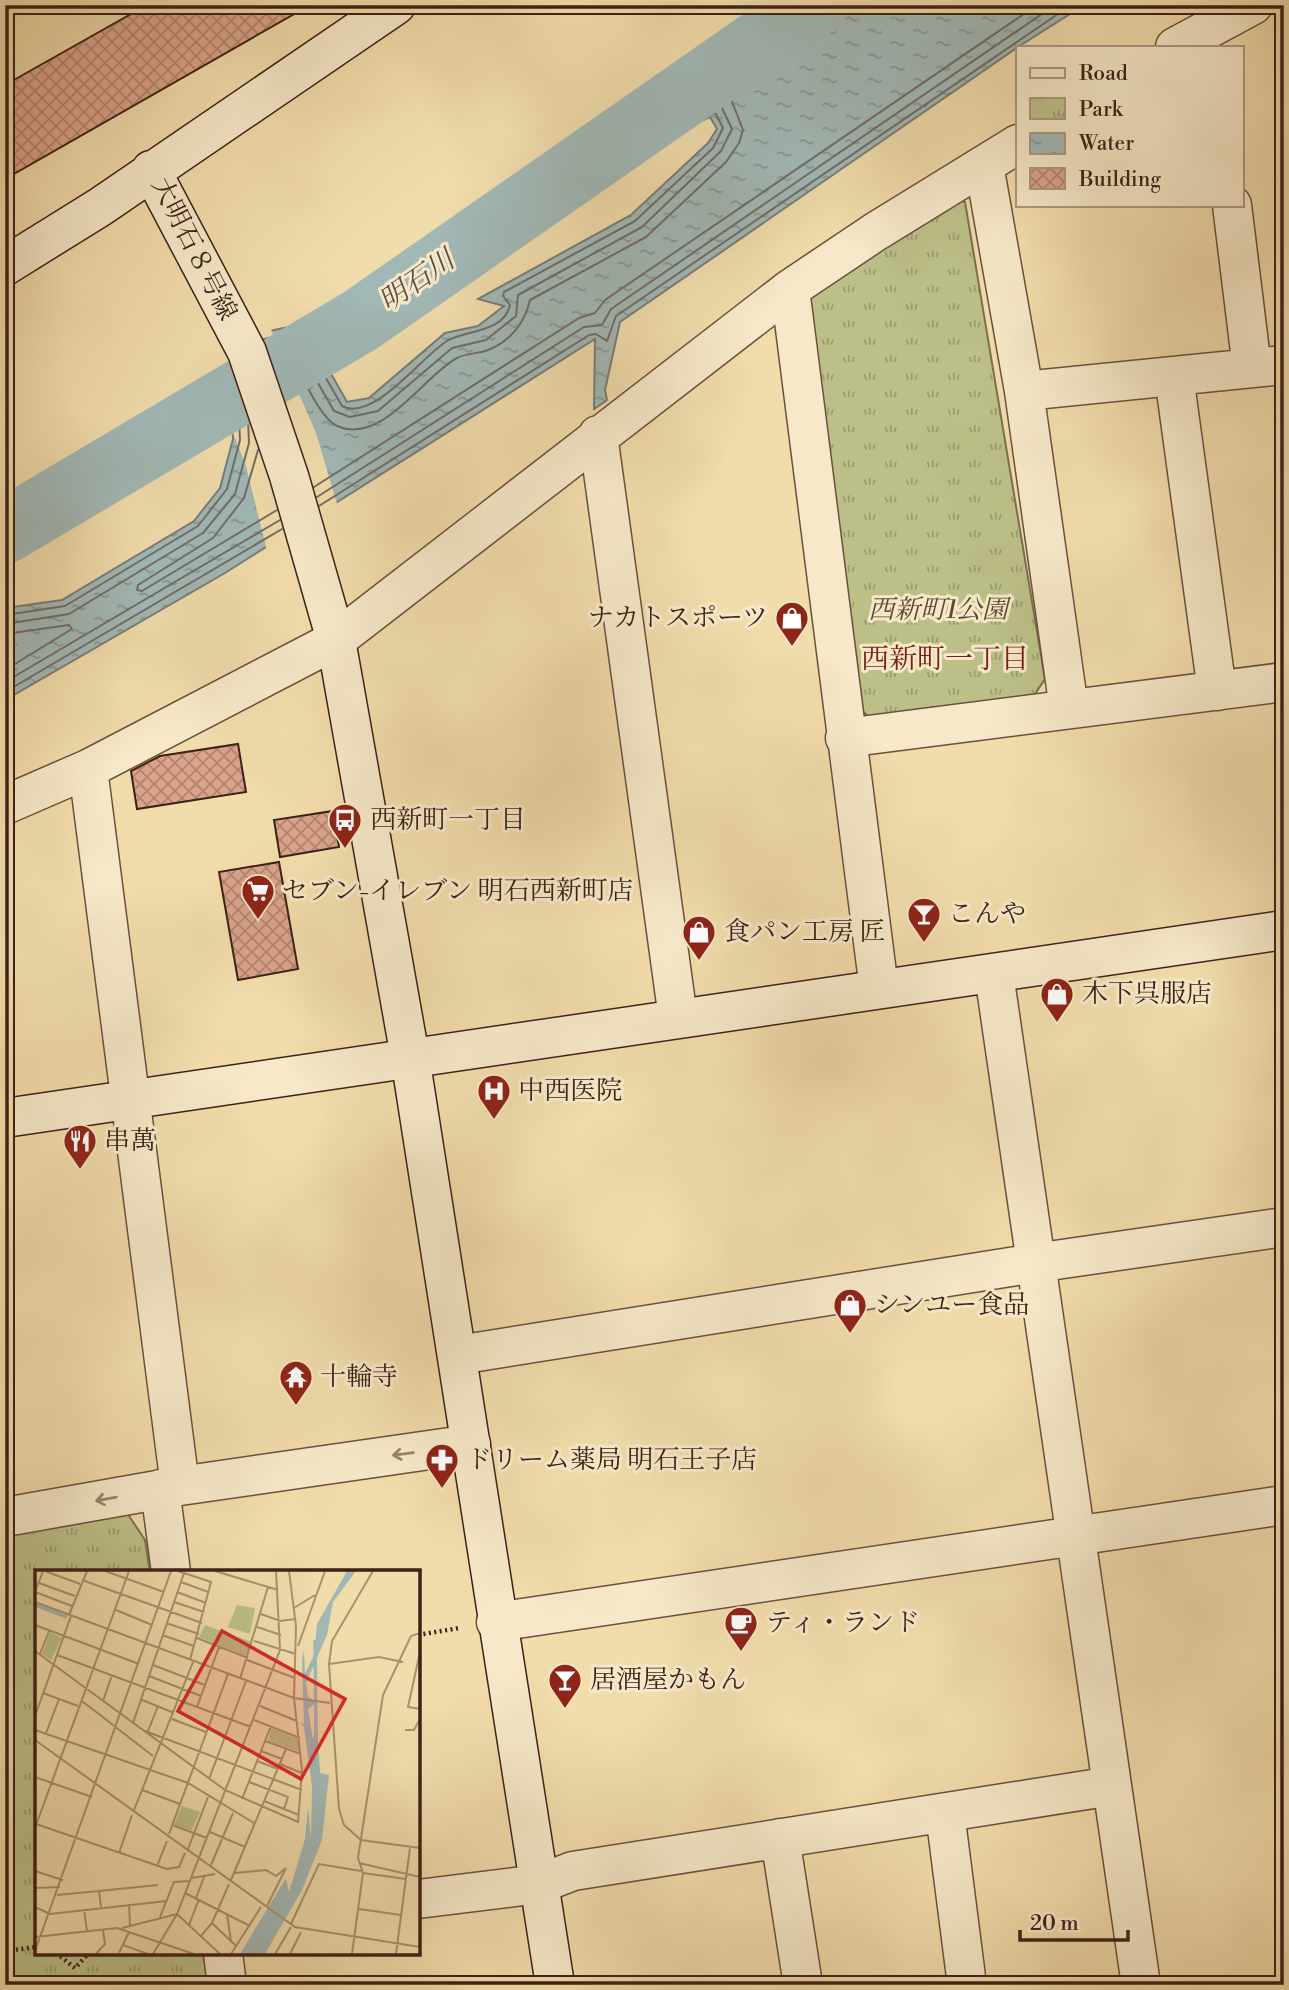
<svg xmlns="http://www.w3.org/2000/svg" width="1289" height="1990" font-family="'Libre Bodoni','Noto Serif JP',serif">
<defs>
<pattern id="park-tufts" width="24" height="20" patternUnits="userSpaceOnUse" patternTransform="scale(1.75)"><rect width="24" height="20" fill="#bcc088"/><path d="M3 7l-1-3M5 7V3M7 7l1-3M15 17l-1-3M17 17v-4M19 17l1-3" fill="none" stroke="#9a9c6e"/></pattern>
<pattern id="water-ripples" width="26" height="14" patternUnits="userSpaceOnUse" patternTransform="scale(1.75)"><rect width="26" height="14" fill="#a1b8b6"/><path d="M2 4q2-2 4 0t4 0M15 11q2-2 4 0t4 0" fill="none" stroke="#849593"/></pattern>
<pattern id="building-cross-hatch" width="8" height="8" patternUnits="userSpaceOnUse" patternTransform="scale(1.75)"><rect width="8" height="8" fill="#daa38a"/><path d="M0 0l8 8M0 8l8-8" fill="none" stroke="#b28470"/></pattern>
</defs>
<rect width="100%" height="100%" fill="#f1dcab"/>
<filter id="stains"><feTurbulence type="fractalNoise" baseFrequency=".00286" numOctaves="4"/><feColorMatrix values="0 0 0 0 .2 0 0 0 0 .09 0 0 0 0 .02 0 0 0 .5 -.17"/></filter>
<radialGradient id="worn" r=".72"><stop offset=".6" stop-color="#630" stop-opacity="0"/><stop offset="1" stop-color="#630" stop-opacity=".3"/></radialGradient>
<path fill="url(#park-tufts)" stroke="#7c7050" stroke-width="2" d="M 950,197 L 965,202 L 1045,679 L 1031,700 L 869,717 L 855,704 L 805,299 Z
M 127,1513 L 145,1540 L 150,1572 L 37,1572 L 37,1953 L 203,1953 L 208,1985 L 5,1985 L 5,1533 Z"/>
<path fill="url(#water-ripples)" stroke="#797c76" stroke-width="2" d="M 768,5 L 1084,5 L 1018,47 L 620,322 L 605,390 L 607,400 L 594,409 L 595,339 L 225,573 L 5,700 L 5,608 L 62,600 L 194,521 L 220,488 L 233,439 L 229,378 L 244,336 L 303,324 L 347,402 L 369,398 L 445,333 L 478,326 L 504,306 L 478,299 L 631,215 L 708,143 L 717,129 L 710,117 L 598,163 L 521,177 L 518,173 L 676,88 L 722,73 Z"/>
<path fill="#f1dcab" d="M 270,327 L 316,433 L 338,507 L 267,551 L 246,466 L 229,423 L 226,378 L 228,352 L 242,333 Z"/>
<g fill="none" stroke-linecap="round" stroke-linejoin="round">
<path stroke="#6f6c66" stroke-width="2" d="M 264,339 L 300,333 L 342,406 C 373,423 422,356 447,341 C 465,330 504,333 510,305 L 503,296 L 504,292 L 635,221 L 713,148 L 723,128 L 716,114 L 709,111 L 596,156 L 575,158 L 572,154 L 679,94 L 726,79 L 772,12 L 774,5
M 268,347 L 295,343 L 334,411 L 350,417 L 378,411 L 452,348 L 486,340 L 516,316 L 518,295 L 642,227 L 721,151 L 732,129 L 721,106 L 703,102 L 701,98 L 733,84 L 780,17 L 782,5
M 271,357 L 290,355 C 301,372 319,418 337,426 C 382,446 423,376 457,358 C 466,353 478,354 488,350 C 511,341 525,322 530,300 L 646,237 L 726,162 L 739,143 L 743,130 L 731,99 C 750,85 792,29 793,5
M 258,450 L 244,498 L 213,538 L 138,585 L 137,590 L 142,591 L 277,510
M 314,487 L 579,318 L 595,313 L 605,300 L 1037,5
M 317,497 L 584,327 L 602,325 L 611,309 L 1055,5
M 319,506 L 589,335 L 596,334 L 607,341 L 616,316 L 1071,5
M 5,615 L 65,606 L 198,526 L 227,489 L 240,440 L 237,387
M 5,624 L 69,614 L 203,533 L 235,494 L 249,443 L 248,420
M 5,634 L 69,625 L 72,629 L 5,670
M 5,682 L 280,520
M 5,692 L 282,529"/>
<path stroke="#a1b8b6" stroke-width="65" d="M 5,531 L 361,320 L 813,5"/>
</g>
<path fill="url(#building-cross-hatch)" stroke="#3d2117" stroke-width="2" d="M 147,5 L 310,5 L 5,179 L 5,85 Z
M 238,744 L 246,792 L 137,809 L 131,771 L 160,756 Z
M 333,811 L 339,847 L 280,857 L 274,820 Z
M 279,862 L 298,969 L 238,980 L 219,872 Z"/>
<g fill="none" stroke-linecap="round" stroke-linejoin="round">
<defs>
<path id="street" d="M 1175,47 L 1253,5
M 984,165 L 1024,391 L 1069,709
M 1232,205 L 1252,368
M 790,289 L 879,989
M 1174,376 L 1217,691
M 1024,391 L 1284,365
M 598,435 L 678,1018
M 845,738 L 1284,682
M 88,769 L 180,1486
M 5,805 L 88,769 L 336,640 L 790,289 L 875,232 L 1018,144
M 994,974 L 1141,1985
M 458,1355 L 1035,1263 L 1284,1227
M 160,1489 L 171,1572
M 5,1517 L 180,1486 L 471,1444
M 496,1622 L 1284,1505
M 945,1813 L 967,1985
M 780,1838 L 803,1985
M 418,1899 L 539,1884 L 573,1871 L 1112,1786
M 223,1953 L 227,1985"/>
<path id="secondary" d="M 151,170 L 247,352 L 289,476 L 336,640 L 410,1057 L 555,1985
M 5,266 L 100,207 L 396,5
M 5,1118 L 1284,930"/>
</defs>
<use href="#street" stroke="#6a503c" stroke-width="41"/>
<use href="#secondary" stroke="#3d2117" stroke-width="41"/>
<path stroke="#3d2117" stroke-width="4.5" stroke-dasharray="2 3.5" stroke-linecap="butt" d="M 418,1635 L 459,1628
M 5,1951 L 37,1947
M 56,1953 L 75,1968 L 89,1953"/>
<use href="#street" stroke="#f6e8c8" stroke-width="38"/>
<use href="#secondary" stroke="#f6e8c8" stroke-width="38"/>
</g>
<defs><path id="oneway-shaft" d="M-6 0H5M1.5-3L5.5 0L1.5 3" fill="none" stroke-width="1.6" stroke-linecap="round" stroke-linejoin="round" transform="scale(1.75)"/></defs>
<g stroke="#9a8470">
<use href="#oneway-shaft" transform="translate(403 1454) rotate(172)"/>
<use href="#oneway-shaft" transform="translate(106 1499) rotate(170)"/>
</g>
<defs>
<symbol id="shop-pin" viewBox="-11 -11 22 30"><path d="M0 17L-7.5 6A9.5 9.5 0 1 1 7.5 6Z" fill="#8f2418" stroke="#f6e8c8"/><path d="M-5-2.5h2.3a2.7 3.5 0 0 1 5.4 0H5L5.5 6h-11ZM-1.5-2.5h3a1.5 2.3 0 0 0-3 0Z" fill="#fff"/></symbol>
<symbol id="bus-pin" viewBox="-11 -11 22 30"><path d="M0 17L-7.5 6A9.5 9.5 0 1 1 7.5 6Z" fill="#8f2418" stroke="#f6e8c8"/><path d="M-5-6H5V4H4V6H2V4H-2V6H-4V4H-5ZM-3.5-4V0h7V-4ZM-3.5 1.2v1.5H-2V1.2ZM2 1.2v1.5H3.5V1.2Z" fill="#fff"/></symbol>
<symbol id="supermarket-pin" viewBox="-11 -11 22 30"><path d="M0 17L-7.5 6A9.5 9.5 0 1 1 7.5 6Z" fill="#8f2418" stroke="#f6e8c8"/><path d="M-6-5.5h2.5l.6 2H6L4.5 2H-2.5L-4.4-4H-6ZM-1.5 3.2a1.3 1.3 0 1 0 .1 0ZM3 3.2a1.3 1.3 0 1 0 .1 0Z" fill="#fff"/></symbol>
<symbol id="bar-pin" viewBox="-11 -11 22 30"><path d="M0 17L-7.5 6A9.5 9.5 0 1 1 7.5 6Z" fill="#8f2418" stroke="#f6e8c8"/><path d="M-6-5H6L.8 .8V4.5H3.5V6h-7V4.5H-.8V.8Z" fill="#fff"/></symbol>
<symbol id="hospital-pin" viewBox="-11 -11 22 30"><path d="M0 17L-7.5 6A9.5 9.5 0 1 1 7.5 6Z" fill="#8f2418" stroke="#f6e8c8"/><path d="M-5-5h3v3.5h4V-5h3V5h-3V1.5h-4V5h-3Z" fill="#fff"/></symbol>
<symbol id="restaurant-pin" viewBox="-11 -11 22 30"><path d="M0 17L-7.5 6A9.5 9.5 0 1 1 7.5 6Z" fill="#8f2418" stroke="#f6e8c8"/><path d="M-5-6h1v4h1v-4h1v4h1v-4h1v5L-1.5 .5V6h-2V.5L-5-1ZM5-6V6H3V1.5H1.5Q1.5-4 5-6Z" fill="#fff"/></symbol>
<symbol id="temple-pin" viewBox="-11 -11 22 30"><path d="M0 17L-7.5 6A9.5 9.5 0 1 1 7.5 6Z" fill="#8f2418" stroke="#f6e8c8"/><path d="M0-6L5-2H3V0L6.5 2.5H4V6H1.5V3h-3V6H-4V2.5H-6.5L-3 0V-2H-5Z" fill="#fff"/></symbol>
<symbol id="pharmacy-pin" viewBox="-11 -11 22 30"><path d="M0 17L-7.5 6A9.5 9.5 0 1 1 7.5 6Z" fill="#8f2418" stroke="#f6e8c8"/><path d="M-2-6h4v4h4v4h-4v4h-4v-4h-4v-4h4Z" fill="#fff"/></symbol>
<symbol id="cafe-pin" viewBox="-11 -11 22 30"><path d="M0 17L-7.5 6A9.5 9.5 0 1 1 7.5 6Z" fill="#8f2418" stroke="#f6e8c8"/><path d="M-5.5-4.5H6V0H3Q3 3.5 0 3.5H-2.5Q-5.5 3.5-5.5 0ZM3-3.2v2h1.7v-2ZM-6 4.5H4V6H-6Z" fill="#fff"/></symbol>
</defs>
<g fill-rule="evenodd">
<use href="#shop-pin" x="773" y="599" width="38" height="52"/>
<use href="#bus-pin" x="326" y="801" width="38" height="52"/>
<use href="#supermarket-pin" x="239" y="872" width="38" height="52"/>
<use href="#bar-pin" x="905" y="895" width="38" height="52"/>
<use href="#shop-pin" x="680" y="913" width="38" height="52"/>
<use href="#shop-pin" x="1038" y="975" width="38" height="52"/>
<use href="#hospital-pin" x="475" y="1072" width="38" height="52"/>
<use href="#restaurant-pin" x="61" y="1122" width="38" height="52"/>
<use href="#shop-pin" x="831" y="1286" width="38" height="52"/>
<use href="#temple-pin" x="277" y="1358" width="38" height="52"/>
<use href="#pharmacy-pin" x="423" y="1441" width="38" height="52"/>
<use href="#cafe-pin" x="722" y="1604" width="38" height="52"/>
<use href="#bar-pin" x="546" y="1661" width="38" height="52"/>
</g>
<g text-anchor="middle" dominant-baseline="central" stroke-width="6" stroke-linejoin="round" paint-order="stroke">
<g font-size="26" fill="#3d2117" stroke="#f6e8c8">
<text transform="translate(194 249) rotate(63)">大明石８号線</text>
</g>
<g font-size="26" font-style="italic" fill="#5d4933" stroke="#f6e8c8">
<text x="938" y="610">西新町1公園</text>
</g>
<g font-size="26" fill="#3d2117" stroke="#f6e8c8" text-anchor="start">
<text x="768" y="618" text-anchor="end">ナカトスポーツ</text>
<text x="370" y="820">西新町一丁目</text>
<text x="282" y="891">セブン-イレブン 明石西新町店</text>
<text x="948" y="914">こんや</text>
<text x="724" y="932">食パン工房 匠</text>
<text x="1082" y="994">木下呉服店</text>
<text x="518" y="1091">中西医院</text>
<text x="104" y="1141">串萬</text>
<text x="874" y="1305">シンユー食品</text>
<text x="320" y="1377">十輪寺</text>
<text x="466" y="1460">ドリーム薬局 明石王子店</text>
<text x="766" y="1623">ティ・ランド</text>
<text x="590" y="1680">居酒屋かもん</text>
</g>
<g font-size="28" font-style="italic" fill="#5b4e47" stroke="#f6e8c8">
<text transform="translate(417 281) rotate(-35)">明石川</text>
</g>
<g font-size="28" fill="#7a1f14" stroke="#f6e8c8">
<text x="945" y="659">西新町一丁目</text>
</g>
</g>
<g transform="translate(35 1570)">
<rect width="385" height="385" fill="#f1dcab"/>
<path d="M 202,35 L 220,38 L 215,64 L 193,57 Z" fill="#bcc088"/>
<path d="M 170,55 L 217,72 L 210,86 L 164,67 ZM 15,62 L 27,68 L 16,90 L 7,84 ZM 236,158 L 264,169 L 265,182 L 233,171 ZM 147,236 L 165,242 L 156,261 L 139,255 Z" fill="#bcc088"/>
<path d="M 312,1 L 321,1 L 298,32 L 292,65 L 271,113 L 273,126 L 281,133 L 273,139 L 278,169 L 282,155 L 285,203 L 294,205 L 287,270 L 267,320 L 230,384 L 205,384 L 251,308 L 254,322 L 270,269 L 273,237 L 276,269 L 277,216 L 269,157 L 265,152 L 269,154 L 267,90 L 269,80 L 270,104 L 279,85 L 282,54 Z" fill="#a1b8b6"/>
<path fill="none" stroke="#a1b8b6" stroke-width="3.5" d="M 0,35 L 32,47M 280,70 L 281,166"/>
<path fill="none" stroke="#a99170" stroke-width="2" d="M 10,1 L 45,14M 70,1 L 129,22M 143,1 L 176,12 L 155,90M 180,1 L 243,20M 47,10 L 167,53M 146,12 L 173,22M 4,13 L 40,26M 0,22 L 37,36M 0,22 L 8,1M 142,22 L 171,33M 0,32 L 259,128 L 295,133M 139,32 L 169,42M 259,38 L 280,25M 81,40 L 117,55M 226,44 L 245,51 L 260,49M 34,45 L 52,1M 131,53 L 164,64M 0,55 L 104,94M 222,57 L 246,65M 127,65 L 159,76M 162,68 L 213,88M 219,71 L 261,84M 263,76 L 290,1M 0,81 L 190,220 L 263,252 L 267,200 L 259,128 L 261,56 L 254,1M 385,82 L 373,137 L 385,139M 5,84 L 14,61M 22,85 L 216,157M 212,90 L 260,108M 368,92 L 344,87 L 294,94 L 304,239 L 309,255 L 326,270 L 385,278M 294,94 L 297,71 L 338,1M 118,95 L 170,115M 114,106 L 166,126M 205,109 L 233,17M 8,123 L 43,136M 107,130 L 137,142M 47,131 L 118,186M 68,131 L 77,105M 225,136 L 262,151M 162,137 L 184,77M 0,146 L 36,46M 137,149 L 171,162M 219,150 L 265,168M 98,153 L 149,3M 0,160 L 153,213 L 219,253M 370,160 L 379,160 L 385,149M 110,161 L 267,220M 113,161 L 123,136M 11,163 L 24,129M 0,170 L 260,357 L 385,377M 230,171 L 266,184M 226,181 L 247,189M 222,191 L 243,199M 245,194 L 267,203M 0,207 L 57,227M 174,209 L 211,111M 214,212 L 253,227 L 249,239M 107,220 L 145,234M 207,229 L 236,156M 229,231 L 264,245M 99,240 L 158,92M 1,254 L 132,299 L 144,297 L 150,283M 137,255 L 172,268M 0,258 L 94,1M 175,262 L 210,277M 134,264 L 193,104M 153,279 L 173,227M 84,283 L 97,245M 324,293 L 385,307M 176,295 L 198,243M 122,296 L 132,271M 0,301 L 28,310M 199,303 L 231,300 L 241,306 L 251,298 L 232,336M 328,303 L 323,288 L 348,125 L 376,66 L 385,63M 328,303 L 371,309M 157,308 L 180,304M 196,310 L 251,179M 0,318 L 25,317M 64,321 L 123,315M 150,323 L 215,356M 22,325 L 64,321 L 66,337M 161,328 L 169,307M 94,334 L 95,355M 0,337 L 15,344 L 132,331M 49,339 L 52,361M 324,339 L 366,345M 192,344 L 196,371M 125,347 L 139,312 L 155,311M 177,353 L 202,377M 256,354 L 284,294 L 326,301M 154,355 L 164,329M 87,358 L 142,344 L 185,384M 166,366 L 177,353 L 194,314M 0,367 L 82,358 L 159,384M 88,375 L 113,384M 0,381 L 136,1M 84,383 L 94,362M 61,384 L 70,374 L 68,360M 118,384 L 142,344 L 245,80 L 241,1M 196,384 L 226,337M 240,384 L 256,357M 255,384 L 266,362M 317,384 L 328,303M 361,384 L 375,278"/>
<path fill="#d62828" fill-opacity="0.15" stroke="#d62828" stroke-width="3.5" d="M 187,61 L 310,129 L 266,209 L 143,141 Z"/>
<rect width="385" height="385" fill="none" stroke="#3d2117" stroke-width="3.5"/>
</g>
<rect width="1289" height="1990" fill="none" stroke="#f1dcab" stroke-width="28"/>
<rect x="7" y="7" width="1275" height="1976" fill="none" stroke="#3d2117" stroke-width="3.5"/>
<rect x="14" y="14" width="1261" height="1962" fill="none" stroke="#3d2117" stroke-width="2"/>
<rect x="1016" y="46" width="228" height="161" fill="#f6e8c8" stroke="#ac9881" stroke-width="2"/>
<rect x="1030" y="68" width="35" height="10" fill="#f6e8c8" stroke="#ac9881" stroke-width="2"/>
<text x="1079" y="80" font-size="21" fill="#3d2117">Road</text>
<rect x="1030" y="98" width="35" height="21" fill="url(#park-tufts)" stroke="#ac9881" stroke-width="2"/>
<text x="1079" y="116" font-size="21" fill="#3d2117">Park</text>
<rect x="1030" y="133" width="35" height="21" fill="url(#water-ripples)" stroke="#ac9881" stroke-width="2"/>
<text x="1079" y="150" font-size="21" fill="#3d2117">Water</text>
<rect x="1030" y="168" width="35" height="21" fill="url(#building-cross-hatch)" stroke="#ac9881" stroke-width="2"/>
<text x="1079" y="186" font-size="21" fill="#3d2117">Building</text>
<path d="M1020 1930v10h108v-10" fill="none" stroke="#3d2117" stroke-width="3.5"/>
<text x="1030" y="1930" font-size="21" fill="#3d2117" stroke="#f6e8c8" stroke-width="5" paint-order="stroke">20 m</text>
<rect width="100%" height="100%" filter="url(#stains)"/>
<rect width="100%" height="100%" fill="url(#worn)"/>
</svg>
